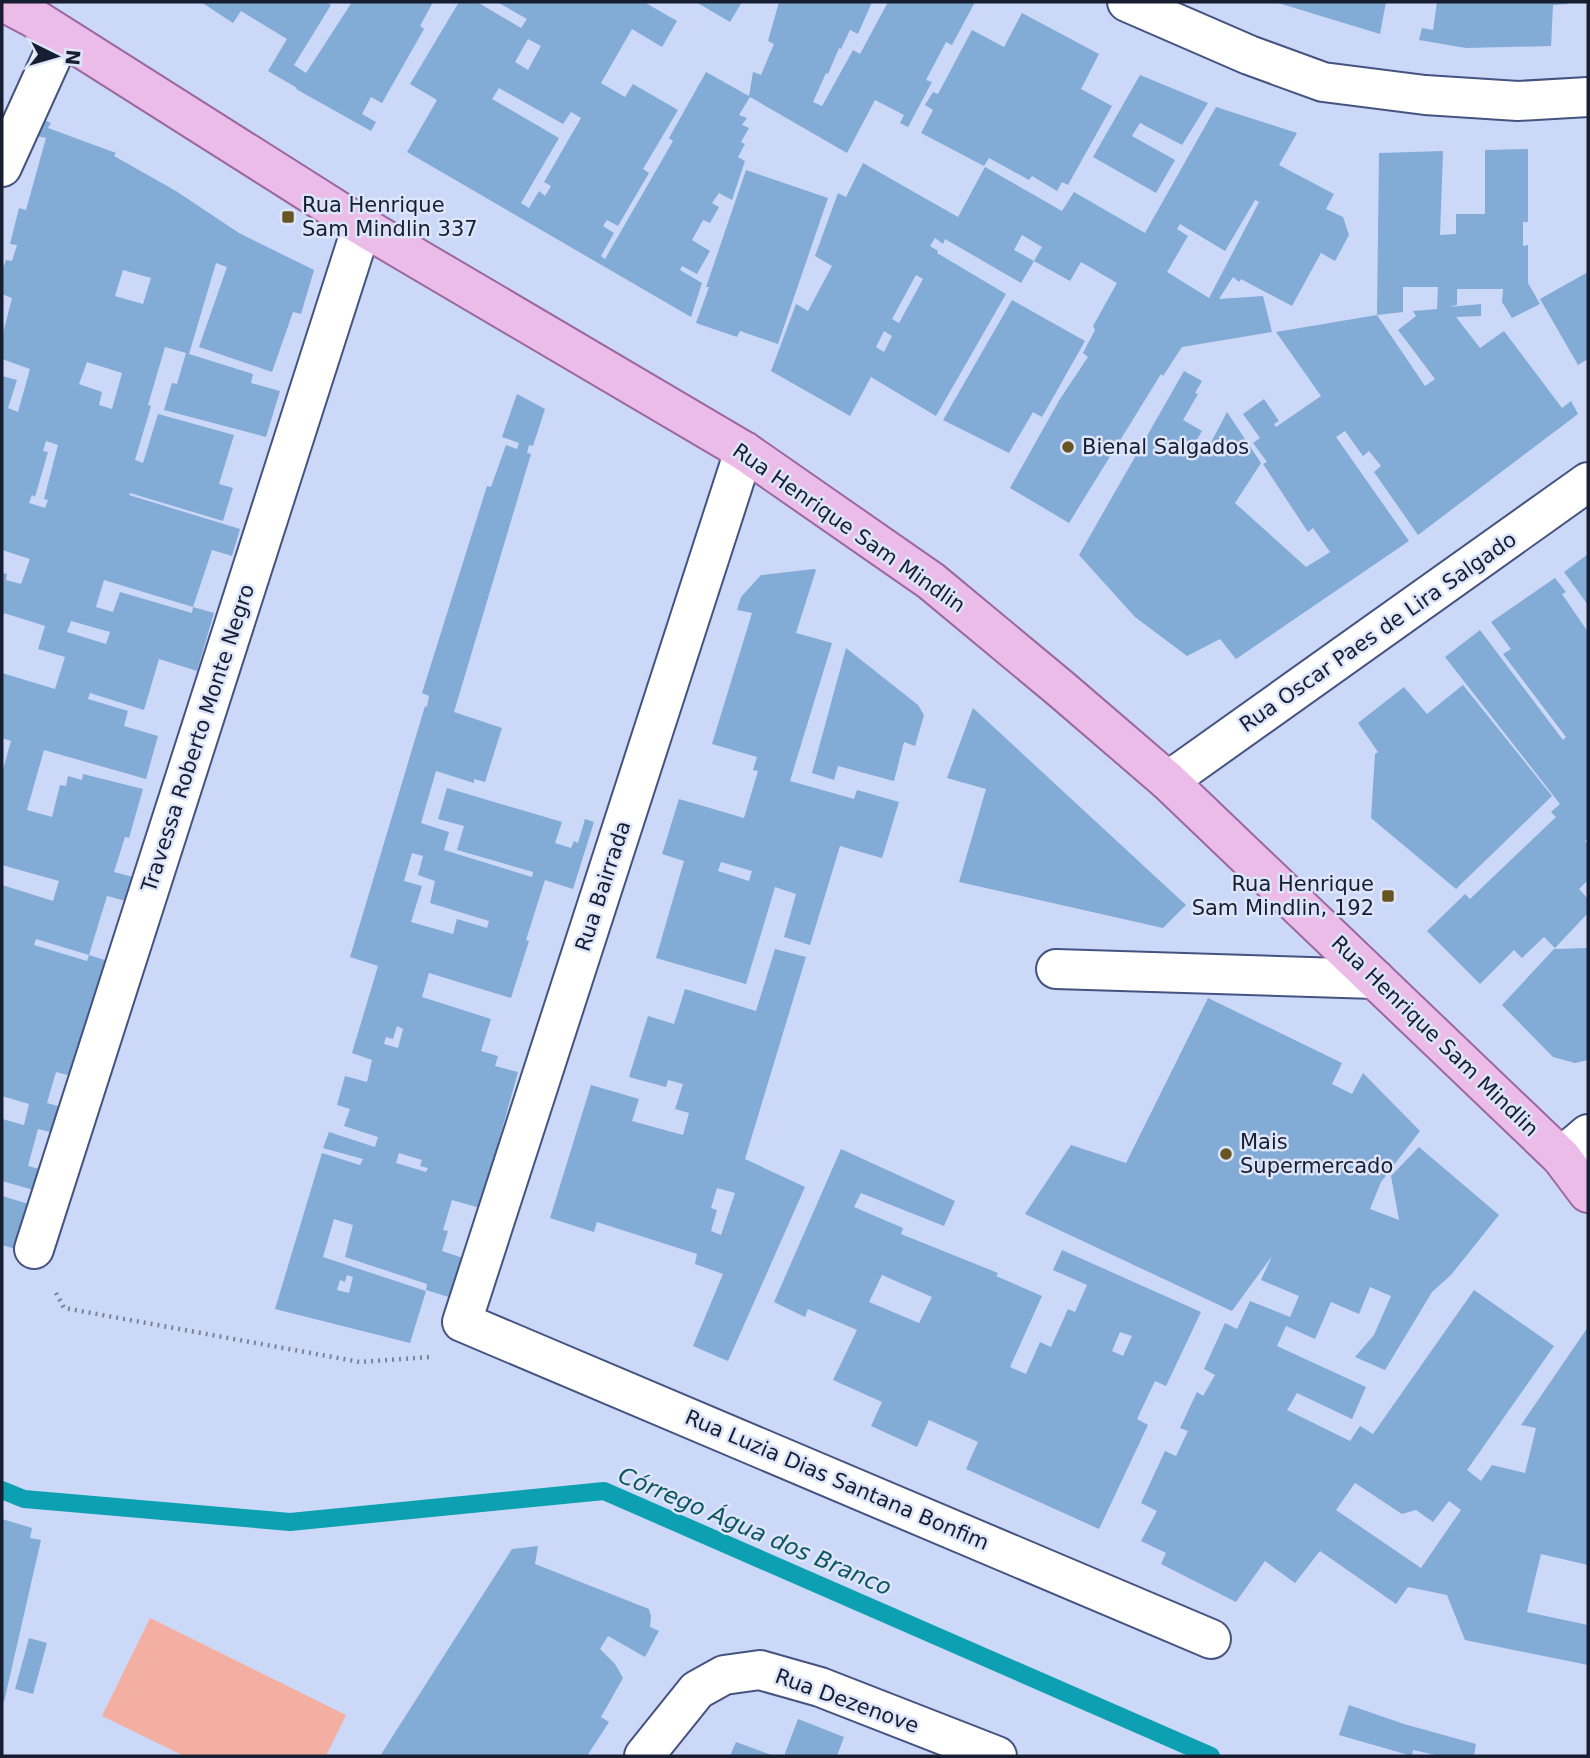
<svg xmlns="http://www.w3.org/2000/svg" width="1590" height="1758" font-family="'DejaVu Sans',sans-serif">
<rect width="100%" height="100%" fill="#ccd8f8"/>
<path fill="#f4afa3" d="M 150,1618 L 346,1715 L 326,1756 L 184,1756 L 102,1716 Z"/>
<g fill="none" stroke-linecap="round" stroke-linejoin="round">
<path stroke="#0d9fb2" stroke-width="18" d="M 2,1490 L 24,1499 L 290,1522 L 604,1491 L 1211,1756"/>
</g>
<path fill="#82abd6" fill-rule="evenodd" d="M 201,2 L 326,2 L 331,5 L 294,65 L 306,73 L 352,2 L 433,2 L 420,26 L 424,29 L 382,103 L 371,97 L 362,114 L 376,122 L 371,131 L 296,89 L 297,88 L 268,71 L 287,39 L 241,11 L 233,23 Z
M 459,2 L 477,2 L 521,28 L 527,19 L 497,2 L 644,2 L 677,21 L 662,47 L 632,29 L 601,83 L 625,97 L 633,84 L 678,110 L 643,169 L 649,173 L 618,226 L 607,220 L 603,226 L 614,233 L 601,256 L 605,259 L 673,141 L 669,138 L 706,72 L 749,96 L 753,72 L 761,75 L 774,44 L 768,41 L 779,2 L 872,2 L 858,34 L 850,30 L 841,49 L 839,48 L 828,74 L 826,73 L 813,102 L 822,106 L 853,50 L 860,54 L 888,2 L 975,2 L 952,45 L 946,42 L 926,80 L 932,82 L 908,127 L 900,123 L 904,115 L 875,100 L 847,153 L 750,97 L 739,115 L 747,118 L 742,125 L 749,128 L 741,142 L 745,144 L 738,157 L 745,161 L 732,200 L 719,193 L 712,203 L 719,207 L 710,223 L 703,220 L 692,240 L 710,251 L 697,274 L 682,266 L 680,270 L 702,283 L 691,317 L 407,152 L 437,100 L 410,84 ZM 528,39 L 541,46 L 528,70 L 515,62 ZM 499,88 L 563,124 L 571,112 L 581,118 L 544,182 L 551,186 L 545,196 L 539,191 L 529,208 L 521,203 L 559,138 L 492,99 Z
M 696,2 L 742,2 L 730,22 Z
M 1275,2 L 1386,2 L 1380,34 Z
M 1437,2 L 1568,2 L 1568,4 L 1553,5 L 1551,46 L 1466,48 L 1419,40 L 1422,28 L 1433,30 Z
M 1022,13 L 1099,54 L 1081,89 L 1112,106 L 1068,185 L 1062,182 L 1057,191 L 1032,176 L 1029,180 L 989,158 L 984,166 L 921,133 L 933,110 L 925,105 L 933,92 L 938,94 L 972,30 L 1004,47 Z
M 1140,75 L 1208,103 L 1182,145 L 1140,123 L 1132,136 L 1175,160 L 1156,193 L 1093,157 Z
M 1216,107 L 1297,133 L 1279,165 L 1334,194 L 1326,209 L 1343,217 L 1349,235 L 1335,261 L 1321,253 L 1292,306 L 1241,279 L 1239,282 L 1233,277 L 1219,299 L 1263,296 L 1272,332 L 1182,347 L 1163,376 L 1161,374 L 1069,523 L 1010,488 L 1060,399 L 1088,357 L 1083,353 L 1095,330 L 1093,326 L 1117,283 L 1081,262 L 1070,281 L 1034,261 L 1021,283 L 945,239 L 943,244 L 935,238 L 930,246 L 938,251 L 937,253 L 1006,294 L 936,416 L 871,377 L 850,416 L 771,371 L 796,304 L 808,311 L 832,266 L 815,256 L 838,193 L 846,197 L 863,163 L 958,217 L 985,167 L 1062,211 L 1074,192 L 1145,233 ZM 1255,200 L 1259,202 L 1209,298 L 1167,272 L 1188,236 L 1177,229 L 1180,224 L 1225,251 ZM 1022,235 L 1042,247 L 1034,261 L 1014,250 ZM 916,275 L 923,279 L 899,323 L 892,319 ZM 884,331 L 892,336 L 884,352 L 876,347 Z
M 36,117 L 51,123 L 48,128 L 116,153 L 114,156 L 176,191 L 239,233 L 314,270 L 301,314 L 293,312 L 272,372 L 199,347 L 227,267 L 216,263 L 189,354 L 253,374 L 251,383 L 280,391 L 266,437 L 164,410 L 172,383 L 177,384 L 186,353 L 165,347 L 148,405 L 151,406 L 135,460 L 143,463 L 158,414 L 234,435 L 219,484 L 233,488 L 223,521 L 130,493 L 129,495 L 240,529 L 232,556 L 212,550 L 193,607 L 104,580 L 96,607 L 113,612 L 120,592 L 192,613 L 193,607 L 214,613 L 197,671 L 159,659 L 144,710 L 90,693 L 88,699 L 128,711 L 124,726 L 158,736 L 146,779 L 44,750 L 27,810 L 52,817 L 60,785 L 66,786 L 68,776 L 82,780 L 83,774 L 143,789 L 129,838 L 125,837 L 114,872 L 133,877 L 126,901 L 107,896 L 89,955 L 36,939 L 34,945 L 87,961 L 89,955 L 108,961 L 75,1077 L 56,1072 L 47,1103 L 66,1108 L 58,1134 L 38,1129 L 28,1166 L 47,1171 L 40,1192 L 2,1181 L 2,1119 L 24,1125 L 29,1104 L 2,1096 L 2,885 L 53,901 L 59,881 L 2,865 L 2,773 L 11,741 L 2,738 L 2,673 L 55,689 L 65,657 L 38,649 L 45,626 L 4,613 L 2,618 L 2,573 L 7,574 L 6,580 L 21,584 L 30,559 L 2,550 L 2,376 L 17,380 L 8,408 L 18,412 L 30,369 L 2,359 L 2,337 L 12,298 L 2,294 L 2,271 L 6,260 L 12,261 L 17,245 L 10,244 L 19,208 L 26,210 L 46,138 L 32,135 ZM 123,270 L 151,278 L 143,304 L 115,296 ZM 87,362 L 122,373 L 112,409 L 99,405 L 102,392 L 79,384 ZM 46,441 L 58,445 L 44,499 L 48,500 L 45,508 L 29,503 L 32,495 L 35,497 L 48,452 L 43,451 ZM 71,621 L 110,632 L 106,644 L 67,632 Z
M 1528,149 L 1528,222 L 1523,222 L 1523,246 L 1528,245 L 1528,283 L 1540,304 L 1512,318 L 1502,302 L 1503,289 L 1457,289 L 1457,305 L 1449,307 L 1481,304 L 1481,316 L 1456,317 L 1480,348 L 1504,331 L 1562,408 L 1571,401 L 1578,414 L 1418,535 L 1374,472 L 1381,466 L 1369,451 L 1363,456 L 1345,431 L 1336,437 L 1409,541 L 1236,659 L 1220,639 L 1187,656 L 1135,617 L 1079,555 L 1184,371 L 1202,381 L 1195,393 L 1198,394 L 1183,420 L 1202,431 L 1195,443 L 1207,450 L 1227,412 L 1261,463 L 1235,503 L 1306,567 L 1324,556 L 1330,552 L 1313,528 L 1308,532 L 1263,464 L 1267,462 L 1253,443 L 1260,438 L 1243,414 L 1264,399 L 1279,421 L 1274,424 L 1276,427 L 1321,396 L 1276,332 L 1377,315 L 1425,386 L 1435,379 L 1398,330 L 1416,316 L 1413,311 L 1437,309 L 1438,287 L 1403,287 L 1403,312 L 1377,315 L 1379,153 L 1443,151 L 1440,235 L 1456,234 L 1456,214 L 1485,214 L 1485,150 Z
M 746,170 L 828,198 L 778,344 L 740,331 L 737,337 L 696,323 L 709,287 L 706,287 Z
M 1588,272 L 1588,359 L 1578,365 L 1540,299 Z
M 1012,300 L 1085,341 L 1042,417 L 1033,412 L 1009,453 L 943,420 Z
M 517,394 L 545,409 L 533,446 L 529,445 L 527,453 L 531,454 L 454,712 L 502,728 L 485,782 L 474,779 L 474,783 L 436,771 L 421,823 L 449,832 L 444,850 L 532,877 L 533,872 L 457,850 L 464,826 L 438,819 L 447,788 L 562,822 L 555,843 L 571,848 L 574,841 L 578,843 L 585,819 L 594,822 L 573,889 L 545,880 L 526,940 L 529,941 L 511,998 L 429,973 L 422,997 L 491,1019 L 481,1051 L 498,1056 L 495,1066 L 518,1072 L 480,1208 L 452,1200 L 443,1230 L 448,1231 L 442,1251 L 466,1259 L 455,1299 L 426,1290 L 427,1284 L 345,1257 L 353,1225 L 334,1219 L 323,1257 L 426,1291 L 410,1343 L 275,1309 L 322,1153 L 360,1165 L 363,1159 L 323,1148 L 329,1132 L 375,1147 L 378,1137 L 344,1126 L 350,1109 L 337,1105 L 345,1076 L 367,1082 L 372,1060 L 352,1053 L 378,966 L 350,957 L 425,706 L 427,707 L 429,696 L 422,693 L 487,486 L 491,487 L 506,445 L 517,449 L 519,443 L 502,437 ZM 412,853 L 423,856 L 418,875 L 435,881 L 430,903 L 489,921 L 487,928 L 457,919 L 453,934 L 411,922 L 422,886 L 404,881 ZM 397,1026 L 403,1029 L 398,1048 L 384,1044 L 386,1037 L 393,1039 ZM 399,1153 L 422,1160 L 420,1166 L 428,1168 L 426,1172 L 396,1163 ZM 347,1275 L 353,1277 L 349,1293 L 337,1290 L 340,1280 L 345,1282 Z
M 1588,554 L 1588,605 L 1564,572 Z
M 814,569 L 816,570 L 796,633 L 832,643 L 790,781 L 854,799 L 857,790 L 899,802 L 882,858 L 840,846 L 810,945 L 784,937 L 796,894 L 775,887 L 746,984 L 656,958 L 684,861 L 662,854 L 679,799 L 744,818 L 758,771 L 753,770 L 757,757 L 712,744 L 752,613 L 737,610 L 741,597 L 761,575 ZM 721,862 L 752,871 L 749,881 L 718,871 Z
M 1555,578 L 1566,592 L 1562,594 L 1588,632 L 1588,839 L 1585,841 L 1588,844 L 1588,880 L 1579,889 L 1588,899 L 1588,913 L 1555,948 L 1544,937 L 1522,958 L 1514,950 L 1480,984 L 1427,931 L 1465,894 L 1470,899 L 1556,817 L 1551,812 L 1560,804 L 1445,657 L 1480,630 L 1563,740 L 1566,737 L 1503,654 L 1511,649 L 1491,622 Z
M 846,648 L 918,705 L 924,715 L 915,746 L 904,742 L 894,781 L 838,766 L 834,780 L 812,773 Z
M 1463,685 L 1552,796 L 1456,889 L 1371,818 L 1375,754 L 1378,752 L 1358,723 L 1404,687 L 1427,714 Z
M 973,708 L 1186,905 L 1163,928 L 959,882 L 986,789 L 947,778 Z
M 1588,948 L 1588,1060 L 1575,1063 L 1553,1057 L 1502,1005 L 1554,949 Z
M 775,949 L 806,957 L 745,1159 L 805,1187 L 728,1361 L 693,1346 L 723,1274 L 695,1264 L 697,1254 L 597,1222 L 594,1232 L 550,1218 L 591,1085 L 639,1099 L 632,1121 L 683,1135 L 689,1113 L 675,1109 L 683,1084 L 668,1080 L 666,1087 L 629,1077 L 648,1016 L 674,1024 L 685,989 L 756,1011 ZM 717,1188 L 735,1193 L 721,1235 L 711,1231 L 717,1210 L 711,1208 Z
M 1208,998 L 1342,1063 L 1332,1084 L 1352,1094 L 1363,1073 L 1420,1131 L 1381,1182 L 1370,1209 L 1399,1220 L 1391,1176 L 1419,1147 L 1499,1215 L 1451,1275 L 1432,1292 L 1385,1370 L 1355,1357 L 1374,1335 L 1391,1296 L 1370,1287 L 1359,1314 L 1331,1302 L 1315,1339 L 1286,1326 L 1277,1346 L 1366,1387 L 1352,1419 L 1297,1393 L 1287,1410 L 1350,1441 L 1360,1426 L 1373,1434 L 1474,1290 L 1554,1346 L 1467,1470 L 1481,1481 L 1492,1465 L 1525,1473 L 1536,1428 L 1521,1425 L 1588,1327 L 1588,1565 L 1541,1554 L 1527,1612 L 1588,1625 L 1588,1665 L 1465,1640 L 1447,1595 L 1408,1587 L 1396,1604 L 1320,1551 L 1295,1583 L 1265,1561 L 1236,1602 L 1161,1564 L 1166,1553 L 1141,1541 L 1157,1511 L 1141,1503 L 1165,1451 L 1176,1456 L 1188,1431 L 1180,1428 L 1197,1392 L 1203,1396 L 1215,1375 L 1204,1369 L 1225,1323 L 1237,1329 L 1250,1301 L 1290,1317 L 1299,1296 L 1261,1280 L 1272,1256 L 1232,1311 L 1025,1214 L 1071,1145 L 1126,1163 ZM 1355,1483 L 1402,1514 L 1416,1510 L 1433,1522 L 1449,1501 L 1461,1510 L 1421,1568 L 1336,1510 Z
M 841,1149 L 955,1201 L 944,1226 L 861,1193 L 854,1207 L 903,1228 L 901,1234 L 998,1273 L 996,1276 L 1042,1296 L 1010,1367 L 1026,1374 L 1040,1342 L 1051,1347 L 1068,1309 L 1075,1312 L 1087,1285 L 1053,1270 L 1062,1250 L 1201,1312 L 1166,1386 L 1155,1381 L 1137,1419 L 1148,1425 L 1099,1529 L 966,1469 L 978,1442 L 929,1420 L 917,1447 L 871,1426 L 882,1402 L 833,1380 L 857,1330 L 808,1309 L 805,1317 L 774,1302 ZM 882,1275 L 932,1297 L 919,1323 L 869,1302 ZM 1120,1332 L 1132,1336 L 1123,1356 L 1112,1351 Z
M 2,1196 L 36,1206 L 22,1251 L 2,1245 Z
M 2,1519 L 32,1528 L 30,1538 L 41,1540 L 4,1702 L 2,1701 Z
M 538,1546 L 535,1564 L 649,1609 L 651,1616 L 650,1627 L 659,1631 L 645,1657 L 608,1636 L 600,1649 L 615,1664 L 623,1678 L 601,1717 L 609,1722 L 587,1756 L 380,1756 L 512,1549 Z
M 29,1638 L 47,1643 L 33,1694 L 15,1689 Z
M 1349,1705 L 1404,1724 L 1476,1744 L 1474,1756 L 1440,1756 L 1413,1750 L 1412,1756 L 1339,1735 Z
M 798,1719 L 844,1737 L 837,1756 L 784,1756 Z
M 736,1742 L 774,1756 L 730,1756 Z"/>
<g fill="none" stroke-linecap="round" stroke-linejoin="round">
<defs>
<path id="minor" d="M 1127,2 L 1249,55 L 1323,82 L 1425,95 L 1518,101 L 1588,97
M 2,167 L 61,37
M 744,451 L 462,1322 L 1211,1639
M 1168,781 L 1588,482
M 1056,969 L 1375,979
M 1561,1157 L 1588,1134
M 34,1249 L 362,226
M 644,1756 L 697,1690 L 724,1675 L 760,1670 L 820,1687 L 997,1756"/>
<path id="major" d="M 3,2 L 32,17 L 362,226 L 744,451 L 931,581 L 1061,689 L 1168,781 L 1561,1157 L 1588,1193"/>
</defs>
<use href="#minor" stroke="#455381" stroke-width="42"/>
<use href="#major" stroke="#9a689f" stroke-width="42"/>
<path stroke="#79839d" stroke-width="4.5" stroke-dasharray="2 5" stroke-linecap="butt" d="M 56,1293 L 64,1308 L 360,1362 L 429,1357"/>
<use href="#minor" stroke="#fff" stroke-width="38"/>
<use href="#major" stroke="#ecbce9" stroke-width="38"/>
</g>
<g fill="#675523" stroke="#dde5fb" stroke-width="2.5">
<rect x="281" y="210" width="14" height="14" rx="3.5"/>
<circle cx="1068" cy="447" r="7"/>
<rect x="1381" y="889" width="14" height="14" rx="3.5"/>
<circle cx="1226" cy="1154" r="7"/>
</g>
<g text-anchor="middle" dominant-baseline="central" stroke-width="5" stroke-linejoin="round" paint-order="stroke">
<g font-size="21" fill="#181e31" stroke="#dde5fb" text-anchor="start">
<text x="302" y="205">Rua Henrique<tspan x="302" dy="24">Sam Mindlin 337</tspan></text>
<text x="1082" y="447">Bienal Salgados</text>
<text x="1374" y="884" text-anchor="end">Rua Henrique<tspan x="1374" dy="24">Sam Mindlin, 192</tspan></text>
<text x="1240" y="1142">Mais<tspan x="1240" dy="24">Supermercado</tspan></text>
</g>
<g font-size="21" fill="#181e31" stroke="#dde5fb">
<text transform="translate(849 528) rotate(35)">Rua Henrique Sam Mindlin</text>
<text transform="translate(1378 632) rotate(-35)">Rua Oscar Paes de Lira Salgado</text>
<text transform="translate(198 738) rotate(-72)">Travessa Roberto Monte Negro</text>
<text transform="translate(603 886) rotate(-72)">Rua Bairrada</text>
<text transform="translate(1435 1036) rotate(44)">Rua Henrique Sam Mindlin</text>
<text transform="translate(837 1480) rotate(23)">Rua Luzia Dias Santana Bonfim</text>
<text transform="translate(847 1701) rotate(20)">Rua Dezenove</text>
</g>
<g font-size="23" font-style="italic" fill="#0d555f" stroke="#dde5fb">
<text transform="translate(755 1531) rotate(23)">Córrego Água dos Branco</text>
</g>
</g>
<rect width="1590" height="1758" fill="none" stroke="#181e31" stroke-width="7"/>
<g transform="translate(56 56) rotate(95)" stroke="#dde5fb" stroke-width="5" paint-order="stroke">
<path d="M0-5L12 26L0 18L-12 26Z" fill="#181e31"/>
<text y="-10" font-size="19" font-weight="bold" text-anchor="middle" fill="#181e31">N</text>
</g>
</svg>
